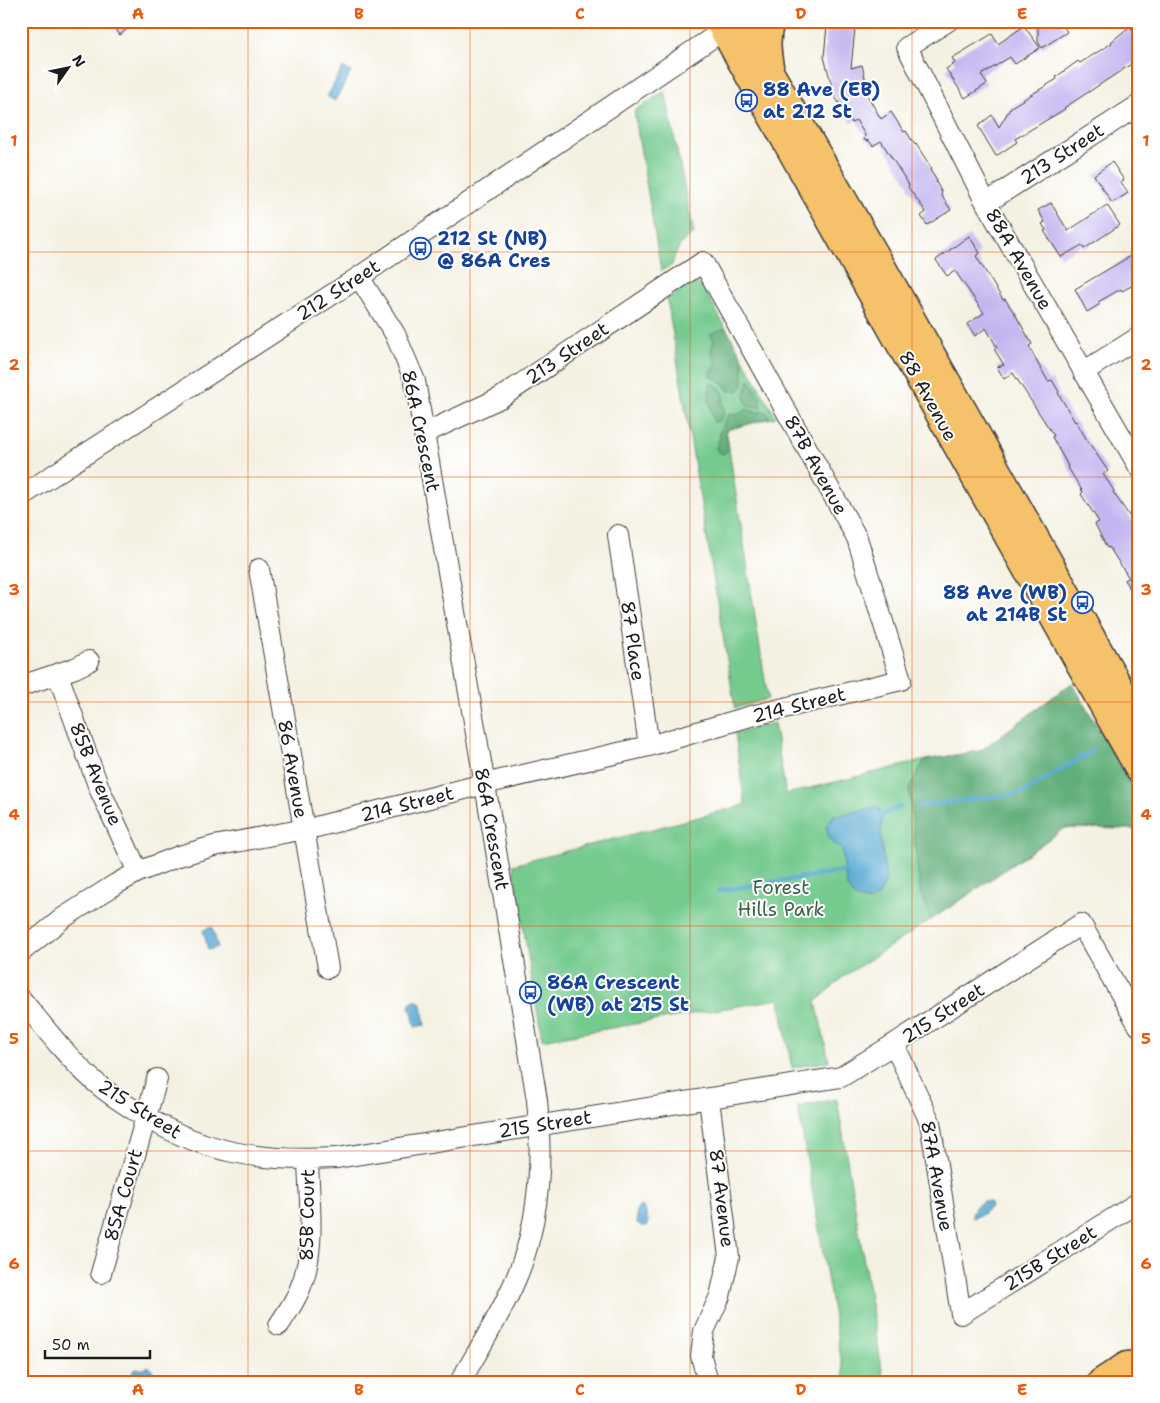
<svg xmlns="http://www.w3.org/2000/svg" width="1160" height="1403" font-family="'Shantell Sans',sans-serif">
<rect width="100%" height="100%" fill="#fff"/>
<filter id="ink" filterUnits="userSpaceOnUse"><feTurbulence type="fractalNoise" baseFrequency=".02" numOctaves="2"/><feDisplacementMap in="SourceGraphic" scale="10" xChannelSelector="R" yChannelSelector="G"/><feConvolveMatrix kernelMatrix="1 2 1 2 8 2 1 2 1" color-interpolation-filters="sRGB"/></filter>
<filter id="wash" filterUnits="userSpaceOnUse"><feTurbulence type="fractalNoise" baseFrequency=".0096" numOctaves="4" result="noise"/><feDisplacementMap in="SourceGraphic" scale="20" xChannelSelector="R" yChannelSelector="G"/><feGaussianBlur stdDeviation="1.12" result="paint"/><feColorMatrix in="noise" values="0 0 0 0 0 0 0 0 0 0 0 0 0 0 0 0 0 1.4 0 .05"/><feComposite in="paint" operator="in"/></filter>
<g filter="url(#wash)">
<rect width="100%" height="100%" fill="#f4f1e2"/>
<path fill="#75ca8e" stroke="#487355" d="M 665,91 L 694,234 C 680,241 676,250 672,265 L 661,271 L 634,111 Z
M 695,283 L 702,287 L 705,291 L 776,417 L 726,430 L 768,699 L 735,708 L 667,299 L 687,285 Z
M 1072,683 L 1139,798 L 1139,829 L 1065,828 L 967,896 L 843,977 L 816,1002 L 829,1061 L 792,1068 L 779,999 L 542,1040 L 513,865 L 745,805 L 735,733 L 774,723 L 786,794 L 925,760 L 980,751 Z
M 837,1099 L 884,1382 L 845,1382 L 798,1107 Z"/>
<path fill="#60ae79" stroke="#3e654a" d="M 726,328 L 743,358 L 743,385 L 739,390 L 729,391 L 721,382 L 710,376 L 715,362 L 711,350 L 714,340 L 710,334 Z
M 749,379 L 761,399 L 761,407 L 747,405 L 745,395 Z
M 710,383 L 718,386 L 724,394 L 722,403 L 725,409 C 723,416 722,421 714,422 L 709,402 Z
M 746,409 L 757,412 L 766,412 L 770,418 L 726,430 L 729,449 L 724,454 L 718,452 L 716,448 L 720,437 L 719,433 L 729,414 C 736,416 741,414 746,409 Z
M 1072,683 L 1139,798 L 1139,829 L 1065,828 L 931,920 L 920,892 L 909,788 L 925,760 L 980,751 Z"/>
<path fill="#55a8d1" stroke="#386276" d="M 343,67 L 351,72 L 335,101 L 328,97 L 328,95 Z
M 878,808 L 882,815 L 881,840 L 886,880 L 879,896 L 868,902 L 855,898 L 847,887 L 842,850 L 829,839 L 826,826 L 834,815 C 850,814 862,809 878,808 Z
M 212,927 L 218,947 L 208,950 L 203,930 Z
M 413,1001 L 418,1001 L 422,1004 L 425,1025 L 415,1027 L 412,1012 L 409,1008 L 410,1003 Z
M 983,1201 L 990,1202 L 991,1207 L 981,1215 L 973,1218 L 972,1213 L 974,1212 L 975,1207 Z
M 640,1206 L 645,1209 L 647,1219 L 649,1221 L 648,1225 L 643,1227 L 637,1223 L 636,1210 Z
M 149,1366 L 153,1371 L 152,1376 L 134,1377 L 132,1372 L 136,1369 L 145,1369 L 145,1367 Z"/>
<g fill="none" stroke-linecap="round" stroke-linejoin="round">
<path stroke="#55a8d1" stroke-width="4.5" d="M 919,806 L 1022,793 L 1092,751
M 882,815 L 900,807
M 718,891 L 844,871"/>
</g>
<g id="blocks">
<path fill="#c4b5f0" d="M 109,21 L 136,21 L 120,35 Z
M 1038,21 L 1060,21 L 1067,32 L 1042,48 L 1038,42 Z
M 827,25 L 855,28 L 851,68 L 862,65 L 866,82 L 860,83 L 881,119 L 891,112 L 904,132 L 906,131 L 915,145 L 916,144 L 932,169 L 930,170 L 937,181 L 936,182 L 942,193 L 941,195 L 951,210 L 927,225 L 921,216 L 926,212 L 908,187 L 909,185 L 881,141 L 873,146 L 869,141 L 864,140 L 865,135 L 856,120 L 852,123 L 835,97 L 824,57 Z
M 1024,26 L 1040,48 L 1015,64 L 1010,57 L 981,75 L 987,84 L 965,98 L 946,69 L 955,63 L 952,58 L 992,34 L 998,44 Z
M 1130,26 L 1139,40 L 1139,59 L 1064,108 L 1065,109 L 1015,139 L 1017,142 L 996,156 L 978,126 L 992,115 L 999,127 L 1011,107 L 1057,79 L 1056,77 L 1078,61 L 1080,63 L 1112,43 L 1111,42 Z
M 1112,162 L 1124,180 L 1121,182 L 1128,193 L 1112,203 L 1094,175 Z
M 1051,203 L 1068,231 L 1107,205 L 1120,225 L 1084,249 L 1082,245 L 1061,257 L 1044,231 L 1046,230 L 1042,224 L 1045,222 L 1038,210 Z
M 969,236 L 980,253 L 976,256 L 1003,300 L 1005,299 L 1015,314 L 1032,344 L 1029,346 L 1038,364 L 1048,381 L 1052,380 L 1059,392 L 1058,393 L 1075,422 L 1076,421 L 1087,440 L 1108,471 L 1103,474 L 1114,491 L 1113,492 L 1139,530 L 1139,601 L 1124,580 L 1129,578 L 1109,547 L 1107,548 L 1095,524 L 1099,522 L 1081,494 L 1083,492 L 1067,466 L 1068,466 L 1052,437 L 1054,436 L 1013,373 L 1004,379 L 997,367 L 1004,365 L 994,349 L 997,347 L 986,328 L 975,336 L 967,324 L 984,313 L 955,271 L 947,276 L 936,260 Z
M 1132,255 L 1138,264 L 1134,267 L 1137,272 L 1133,281 L 1135,284 L 1122,291 L 1121,289 L 1098,302 L 1100,304 L 1087,312 L 1075,289 Z"/>
</g>
</g>
<g filter="url(#ink)">
<use href="#blocks" fill-opacity="0" stroke="#3c3c3a" stroke-width="1"/>
<g fill="none" stroke-linecap="round" stroke-linejoin="round">
<defs>
<path id="minor" d="M 948,21 L 907,47 L 986,203 L 1139,467
M 986,203 L 1139,105
M 359,277 L 395,334 L 415,381 L 490,814 L 537,1100 C 543,1161 540,1224 515,1281 C 500,1316 479,1349 460,1382
M 1083,372 L 1139,337
M 21,496 L 359,277 L 734,23
M 618,535 L 649,746
M 259,569 L 328,968
M 58,675 L 99,788 L 138,872
M 21,686 L 75,668 L 89,661
M 21,952 L 63,918 L 116,884 L 138,872 L 179,856 L 214,846 L 316,827 L 484,784 L 649,746 L 751,716 L 901,680 L 857,538 L 703,262 L 500,398 L 425,433
M 21,999 C 44,1027 67,1057 94,1081 C 106,1092 120,1101 134,1110 C 202,1153 257,1162 337,1158 L 841,1077 L 894,1044 L 1081,924 L 1139,1026
M 894,1044 L 930,1122 L 961,1314 L 1139,1202
M 101,1273 L 157,1079
M 279,1325 C 286,1314 294,1303 299,1291 C 317,1251 309,1203 308,1160
M 708,1382 L 701,1356 L 704,1331 L 720,1296 L 729,1257 L 709,1099"/>
<path id="major" d="M 718,21 L 1139,770
M 741,21 L 882,266 L 1139,721
M 770,66 C 767,50 766,37 771,21
M 1101,1382 L 1127,1365 L 1139,1364"/>
</defs>
<use href="#minor" stroke="#3c3c3a" stroke-width="22"/>
<use href="#major" stroke="#3c3c3a" stroke-width="29"/>
<use href="#minor" stroke="#fff" stroke-width="20"/>
<use href="#major" stroke="#f5c16b" stroke-width="26"/>
</g>
</g>
<path fill="none" stroke="#e8590c" stroke-width="1" stroke-opacity="0.55" d="M 248,21 L 248,1382M 470,21 L 470,1382M 690,21 L 690,1382M 912,21 L 912,1382M 21,252 L 1139,252M 21,477 L 1139,477M 21,702 L 1139,702M 21,926 L 1139,926M 21,1151 L 1139,1151"/>
<defs>
<symbol id="bus-ring" viewBox="-11 -11 22 22"><circle r="9.5" fill="#fff" stroke="#1a4fb4" stroke-width="1.5"/><path d="M-5-6H5V4H4V6H2V4H-2V6H-4V4H-5ZM-3.5-4V0h7V-4ZM-3.5 1.2v1.5H-2V1.2ZM2 1.2v1.5H3.5V1.2Z" fill="#1a4fb4"/></symbol>
</defs>
<g fill-rule="evenodd">
<use href="#bus-ring" x="734" y="88" width="25" height="25"/>
<use href="#bus-ring" x="408" y="236" width="25" height="25"/>
<use href="#bus-ring" x="1070" y="590" width="25" height="25"/>
<use href="#bus-ring" x="518" y="980" width="25" height="25"/>
</g>
<g text-anchor="middle" dominant-baseline="central" stroke-width="4" stroke-linejoin="round" paint-order="stroke">
<g font-size="19" font-weight="bold" fill="#164399" stroke="#fff" text-anchor="start">
<text x="763" y="89">88 Ave (EB)<tspan x="763" dy="22">at 212 St</tspan></text>
<text x="437" y="238">212 St (NB)<tspan x="437" dy="22">@ 86A Cres</tspan></text>
<text x="1067" y="592" text-anchor="end">88 Ave (WB)<tspan x="1067" dy="22">at 214B St</tspan></text>
<text x="547" y="982">86A Crescent<tspan x="547" dy="22">(WB) at 215 St</tspan></text>
</g>
<g font-size="19" fill="#1c1c1c" stroke="#fff">
<text transform="translate(1062 154) rotate(-33)">213 Street</text>
<text transform="translate(1019 259) rotate(60)">88A Avenue</text>
<text transform="translate(338 290) rotate(-33)">212 Street</text>
<text transform="translate(567 353) rotate(-34)">213 Street</text>
<text transform="translate(928 396) rotate(61)">88 Avenue</text>
<text transform="translate(421 431) rotate(78)">86A Crescent</text>
<text transform="translate(816 465) rotate(61)">87B Avenue</text>
<text transform="translate(633 641) rotate(82)">87 Place</text>
<text transform="translate(799 705) rotate(-14)">214 Street</text>
<text transform="translate(293 769) rotate(80)">86 Avenue</text>
<text transform="translate(96 774) rotate(68)">85B Avenue</text>
<text transform="translate(407 804) rotate(-14)">214 Street</text>
<text transform="translate(492 829) rotate(80)">86A Crescent</text>
<text transform="translate(943 1013) rotate(-33)">215 Street</text>
<text transform="translate(140 1109) rotate(32)">215 Street</text>
<text transform="translate(545 1124) rotate(-9)">215 Street</text>
<text transform="translate(937 1176) rotate(80)">87A Avenue</text>
<text transform="translate(123 1195) rotate(-74)">85A Court</text>
<text transform="translate(722 1198) rotate(83)">87 Avenue</text>
<text transform="translate(307 1215) rotate(-89)">85B Court</text>
<text transform="translate(1050 1258) rotate(-32)">215B Street</text>
</g>
<g font-size="19" fill="#40624a" stroke="#fff">
<text x="781" y="887">Forest<tspan x="781" dy="22">Hills Park</tspan></text>
</g>
</g>
<rect width="1160" height="1403" fill="none" stroke="#fff" stroke-width="55"/>
<g transform="translate(68 68) rotate(57)" stroke="#ffffff" stroke-width="4" paint-order="stroke">
<path d="M0-4L9 19L0 12L-9 19Z" fill="#1c1c1c"/>
<text y="-8" font-size="14" font-weight="bold" text-anchor="middle" fill="#1c1c1c">N</text>
</g>
<path d="M45 1350v8h105v-8" fill="none" stroke="#1c1c1c" stroke-width="2.5"/>
<text x="52" y="1350" font-size="15" fill="#1c1c1c" stroke="#ffffff" stroke-width="4" paint-order="stroke">50 m</text>
<rect x="28" y="28" width="1104" height="1348" fill="none" stroke="#e8590c" stroke-width="2"/>
<g font-size="16" text-anchor="middle" font-weight="bold" fill="#e8590c">
<text x="138" y="19">A</text>
<text x="359" y="19">B</text>
<text x="580" y="19">C</text>
<text x="801" y="19">D</text>
<text x="1022" y="19">E</text>
<text x="14" y="146">1</text>
<text x="1146" y="146">1</text>
<text x="14" y="370">2</text>
<text x="1146" y="370">2</text>
<text x="14" y="595">3</text>
<text x="1146" y="595">3</text>
<text x="14" y="820">4</text>
<text x="1146" y="820">4</text>
<text x="14" y="1044">5</text>
<text x="1146" y="1044">5</text>
<text x="14" y="1269">6</text>
<text x="1146" y="1269">6</text>
<text x="138" y="1395">A</text>
<text x="359" y="1395">B</text>
<text x="580" y="1395">C</text>
<text x="801" y="1395">D</text>
<text x="1022" y="1395">E</text>
</g>
</svg>
